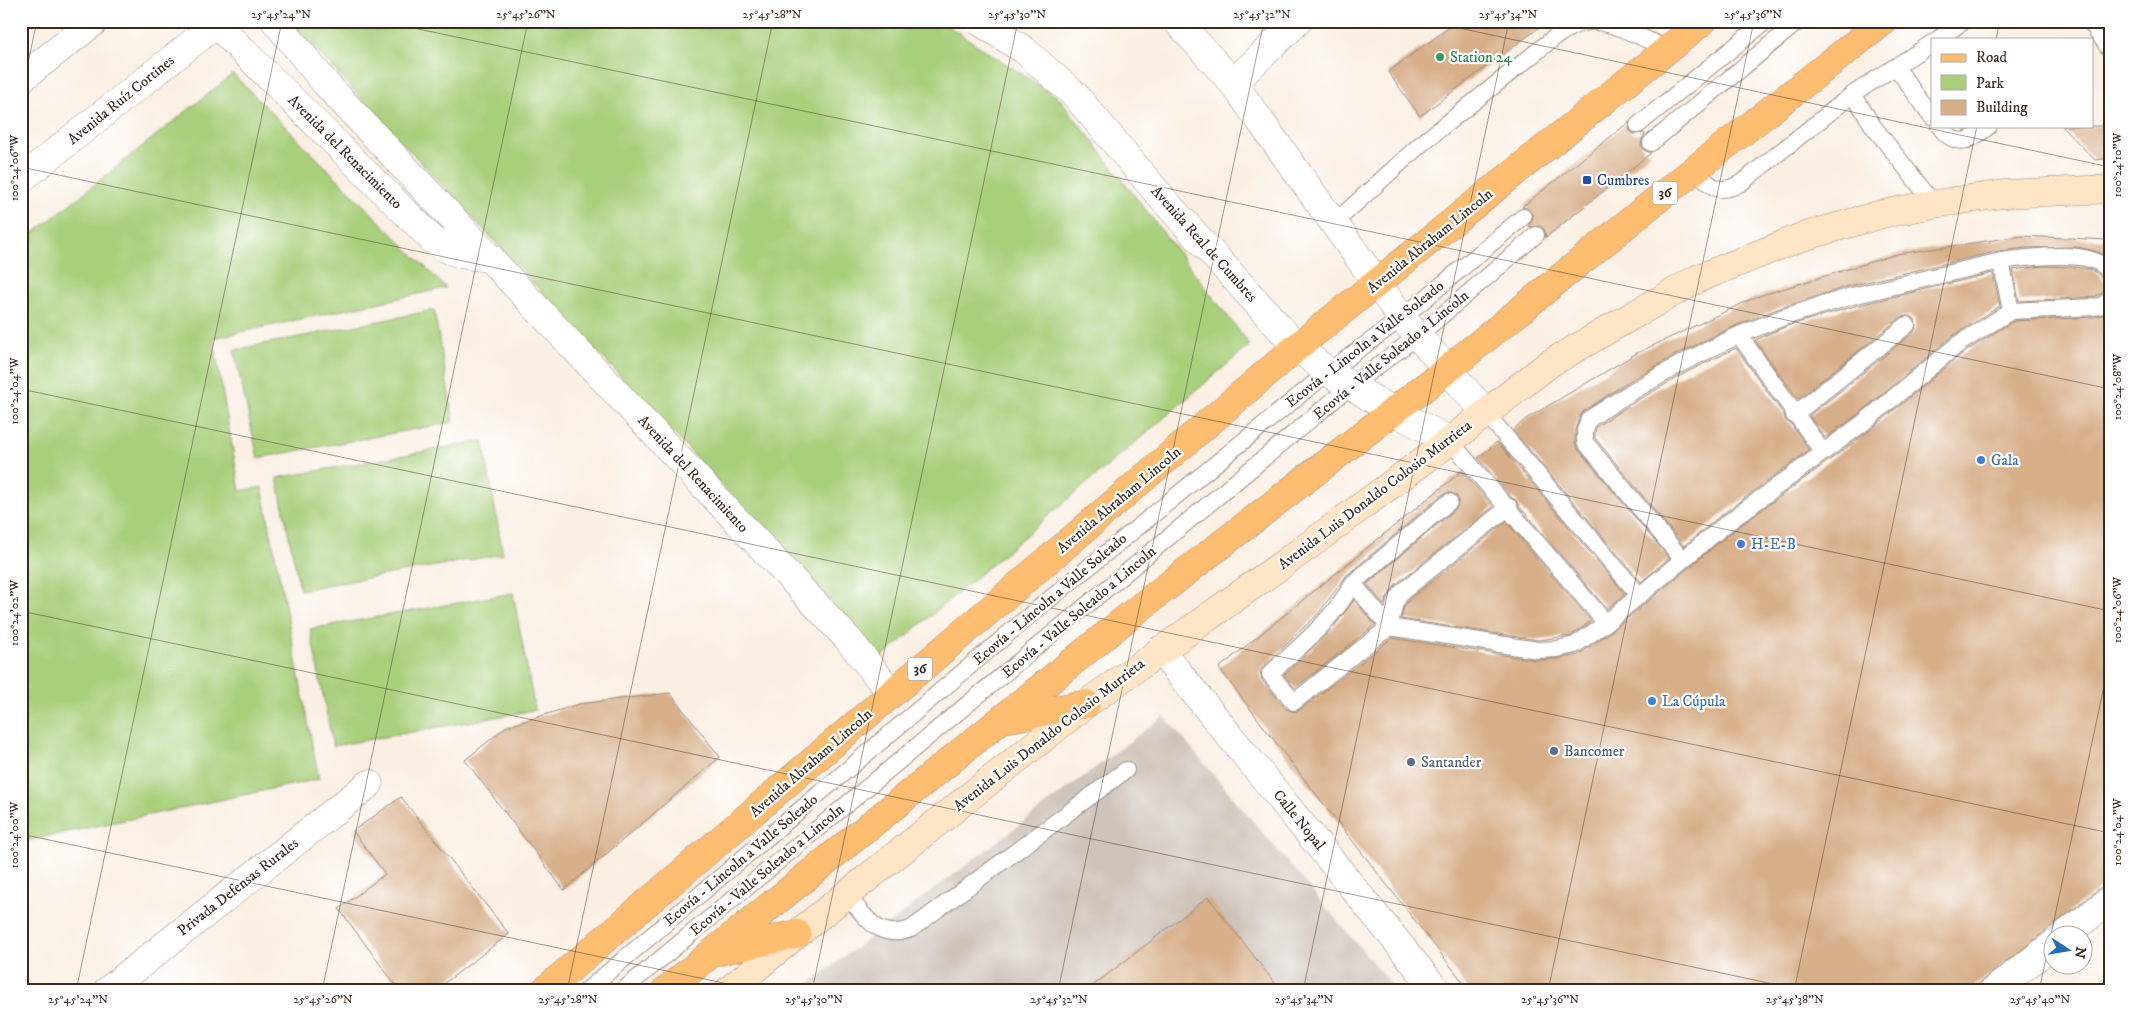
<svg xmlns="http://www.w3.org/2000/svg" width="2131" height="1012" font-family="'IM FELL DW Pica',serif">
<rect width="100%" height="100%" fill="#fff"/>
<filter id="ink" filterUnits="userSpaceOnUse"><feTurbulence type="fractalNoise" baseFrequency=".02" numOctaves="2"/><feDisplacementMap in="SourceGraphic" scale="10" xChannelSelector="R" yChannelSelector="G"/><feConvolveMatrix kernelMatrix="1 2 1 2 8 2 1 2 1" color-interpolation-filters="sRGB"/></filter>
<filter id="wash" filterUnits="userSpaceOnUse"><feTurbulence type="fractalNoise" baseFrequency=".0096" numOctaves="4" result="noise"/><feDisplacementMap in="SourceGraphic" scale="20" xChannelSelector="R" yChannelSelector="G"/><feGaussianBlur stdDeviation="1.12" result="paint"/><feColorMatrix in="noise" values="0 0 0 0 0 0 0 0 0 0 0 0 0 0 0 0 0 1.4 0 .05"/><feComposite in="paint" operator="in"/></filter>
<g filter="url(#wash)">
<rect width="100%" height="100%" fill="#faefe2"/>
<path fill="#cec2b9" d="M 1164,716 L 1396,990 L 799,991 Z"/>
<path fill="#a8cf7a" stroke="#727c4c" d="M 289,21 L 940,21 L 1060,99 L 1250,345 L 882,657 Z
M 233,74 L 446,288 L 213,338 L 240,491 L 262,487 L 319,779 L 21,842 L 21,243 Z
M 434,310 L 454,422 L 258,458 L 234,350 Z
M 483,441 L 503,554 L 300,590 L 277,478 Z
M 513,593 L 535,710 L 333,746 L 310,629 Z"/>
<g id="blocks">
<path fill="#d7af89" d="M 1458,21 L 1548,21 L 1420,116 L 1388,72 Z
M 1629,122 L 1630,131 L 1634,134 L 1644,133 L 1645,135 L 1642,139 L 1641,145 L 1644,150 L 1651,153 L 1546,237 L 1544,229 L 1540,226 L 1530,227 L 1529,225 L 1532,220 L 1533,215 L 1527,208 L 1522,207 Z
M 2062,126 L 2110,126 L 2110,158 L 2095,160 Z
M 2021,236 L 2110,240 L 2110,258 L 2095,251 L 2077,247 L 2026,248 L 1999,251 L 1849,286 L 1780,308 L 1735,326 L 1679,353 L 1626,383 L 1584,411 L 1580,416 L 1575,430 L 1575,442 L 1577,448 L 1669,558 L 1641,582 L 1513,430 L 1526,419 L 1637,353 L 1756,297 L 1897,254 Z
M 2043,266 L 2075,267 L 2088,269 L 2097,273 L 2106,283 L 2110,284 L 2110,289 L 2094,297 L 2019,301 L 2013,270 Z
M 1993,273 L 2000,306 L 1951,337 L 1857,415 L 1825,438 L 1809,416 L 1913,333 L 1916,328 L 1915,319 L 1910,316 L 1901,317 L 1798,399 L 1755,340 L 1787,326 L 1855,306 Z
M 2110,312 L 2110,883 L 2100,888 L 1969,991 L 1470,991 L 1290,761 L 1219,668 L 1462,471 L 1493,507 L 1396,584 L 1387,598 L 1384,605 L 1367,584 L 1456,509 L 1459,501 L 1456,495 L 1448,492 L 1443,494 L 1347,575 L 1318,614 L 1263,667 L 1260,671 L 1262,680 L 1286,709 L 1295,712 L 1300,710 L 1392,638 L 1536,660 L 1558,659 L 1578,655 L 1612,631 L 1732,532 L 1869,431 L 1963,353 L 2014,321 L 2096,317 Z
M 1736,348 L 1784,415 L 1786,421 L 1791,424 L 1809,450 L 1720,516 L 1684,546 L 1595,438 L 1595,432 L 1597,426 L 1636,401 L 1689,371 Z
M 1497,442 L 1625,594 L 1607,609 L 1519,506 L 1516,500 L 1512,498 L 1478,458 Z
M 1506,522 L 1591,621 L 1571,636 L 1538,640 L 1401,619 L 1404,607 L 1410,599 Z
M 1354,600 L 1375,625 L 1295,688 L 1284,675 L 1333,628 Z
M 670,693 L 720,757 L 564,890 L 465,760 L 506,727 L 579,704 Z
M 401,797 L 509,934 L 434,991 L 400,991 L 339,909 L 385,874 L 353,831 Z
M 1208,897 L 1281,991 L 1086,991 Z"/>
</g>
</g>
<g filter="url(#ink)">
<use href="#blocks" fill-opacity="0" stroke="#9a8c80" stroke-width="1"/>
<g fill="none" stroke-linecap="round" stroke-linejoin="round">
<defs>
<path id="service" d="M 2090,21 L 2110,50
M 1938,39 L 1964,21
M 1932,43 L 1853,94 L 1873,126 L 1934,204
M 1896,67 L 1932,117
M 1638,125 L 1766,21
M 1939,126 C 1956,149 1970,142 1989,126
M 1651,143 L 1799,21
M 1694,170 C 1711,186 1718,196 1741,183 L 1853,94
M 1333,224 L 1421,144 L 1555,37 C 1566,30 1577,22 1591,22 C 1610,20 1651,42 1669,50
M 2001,261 C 2025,258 2098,246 2110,274
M 2011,311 L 2095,307 L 2103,305 L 2110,299
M 1739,335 L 1823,452
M 1485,412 L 1638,594
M 1794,415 L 1907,325
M 1450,441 L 1606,623
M 1449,502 L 1353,583 L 1389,627 L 1538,650 L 1557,649 L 1575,645 L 1606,623 L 1726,524 L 1863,423 L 1957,345 L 2011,311 L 2001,261 L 1852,296 L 1784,317 L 1739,335 L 1684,362 L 1631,392 L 1589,419 L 1585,430 L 1585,442 L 1682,559
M 1353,583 C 1333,620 1300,646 1270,674 L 1294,702 L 1389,627 L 1395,603 L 1402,592 L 1509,507
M 846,894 C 866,917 878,941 911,929 L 1126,770
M 586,991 L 1035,611 L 1328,372 L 1402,318 L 1523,217
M 622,991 L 1352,385 L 1418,336 L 1536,235"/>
<path id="minor" d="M 213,21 L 433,240 C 453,255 466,256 491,258
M 275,21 L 326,84 L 848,639 L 891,693
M 1233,83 L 1298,21
M 1160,650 L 1437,991
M 2066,934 L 2110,900
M 107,991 L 369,784
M 1993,991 L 2054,944"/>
<path id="tertiary" d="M 979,21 L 1024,50 L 1075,95 L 1161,197 L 1297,347 L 1328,372 L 1393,411 L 1450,441
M 1177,21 L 1233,83 L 1402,318 L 1485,412
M 21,79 L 95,21
M 21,179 L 220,21"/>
<path id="secondary" d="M 728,991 L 797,934 L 1086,704 L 1308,546 L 1450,441 L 1549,364 L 1630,317 L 1697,279 L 1799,238 L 1882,214 L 1934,204 L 2004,194 L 2110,189"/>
<path id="primary" d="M 1005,719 L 1086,704
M 720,951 L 797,934
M 544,991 L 1297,347 L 1703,21
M 665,991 L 1138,609 L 1448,369 L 1675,185 L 1884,21"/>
</defs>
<use href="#service" stroke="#9a8c80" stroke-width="18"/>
<use href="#minor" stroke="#9a8c80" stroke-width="29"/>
<use href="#tertiary" stroke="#9a8c80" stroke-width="29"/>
<use href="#secondary" stroke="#9a8c80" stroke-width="29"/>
<use href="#primary" stroke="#9a8c80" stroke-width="29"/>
<use href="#service" stroke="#fff" stroke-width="16"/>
<use href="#minor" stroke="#fff" stroke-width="28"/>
<use href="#tertiary" stroke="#fff" stroke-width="28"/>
<use href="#secondary" stroke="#fee5c5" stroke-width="28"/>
<use href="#primary" stroke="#fcbd6f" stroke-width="28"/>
</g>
</g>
<path fill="none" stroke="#3b2a1e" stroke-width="1" stroke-opacity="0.45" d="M 381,21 L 2110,389M 1426,21 L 2110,167M 1996,39 L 2000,21M 21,95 L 37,21M 21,167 L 2110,611M 21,389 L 2110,833M 21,611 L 1806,991M 21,834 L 761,991M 76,991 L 282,21M 322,991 L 528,21M 567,991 L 773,21M 812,991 L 1018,21M 1058,991 L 1264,21M 1303,991 L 1509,21M 1548,991 L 1754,21M 1794,991 L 1977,126M 2039,991 L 2110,658"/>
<circle fill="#2e9e5b" stroke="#fff" stroke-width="2" cx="1440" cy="57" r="5"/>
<rect fill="#1a4fb4" stroke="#fff" stroke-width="2" x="1582" y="175" width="10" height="10" rx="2.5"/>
<g fill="#3f7fe0" stroke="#fff" stroke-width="2">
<circle cx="1981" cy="460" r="5"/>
<circle cx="1741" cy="544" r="5"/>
<circle cx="1652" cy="701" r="5"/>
</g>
<g fill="#5c6f8a" stroke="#fff" stroke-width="2">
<circle cx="1554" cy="751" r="5"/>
<circle cx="1411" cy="762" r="5"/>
</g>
<g text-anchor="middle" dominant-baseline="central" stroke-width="4.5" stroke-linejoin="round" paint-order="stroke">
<g fill="#fff" stroke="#766a62" stroke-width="1">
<rect x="1652.5" y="181.5" width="25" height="23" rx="4"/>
<rect x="907.5" y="657.5" width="25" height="23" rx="4"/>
</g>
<g font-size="14" font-weight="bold" fill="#3b2a1e">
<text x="1665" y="193">36</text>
<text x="920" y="669">36</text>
</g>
<g font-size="15" fill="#27864d" stroke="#fff" text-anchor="start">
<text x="1450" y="57">Station 24</text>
</g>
<g font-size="15" fill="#3b2a1e" stroke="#fff">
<text transform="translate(121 100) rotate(-39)">Avenida Ruíz Cortines</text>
<text transform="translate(345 152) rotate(45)">Avenida del Renacimiento</text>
<text transform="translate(1430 241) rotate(-39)">Avenida Abraham Lincoln</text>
<text transform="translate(1204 244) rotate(48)">Avenida Real de Cumbres</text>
<text transform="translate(1365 344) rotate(-38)">Ecovía - Lincoln a Valle Soleado</text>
<text transform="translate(1391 355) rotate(-39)">Ecovía - Valle Soleado a Lincoln</text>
<text transform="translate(693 474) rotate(47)">Avenida del Renacimiento</text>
<text transform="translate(1375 495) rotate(-37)">Avenida Luis Donaldo Colosio Murrieta</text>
<text transform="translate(1119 500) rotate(-40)">Avenida Abraham Lincoln</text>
<text transform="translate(1050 599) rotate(-40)">Ecovía - Lincoln a Valle Soleado</text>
<text transform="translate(1079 612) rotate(-40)">Ecovía - Valle Soleado a Lincoln</text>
<text transform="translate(1049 735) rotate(-38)">Avenida Luis Donaldo Colosio Murrieta</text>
<text transform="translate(811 763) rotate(-41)">Avenida Abraham Lincoln</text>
<text transform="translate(1299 820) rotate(51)">Calle Nopal</text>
<text transform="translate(741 860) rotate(-40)">Ecovía - Lincoln a Valle Soleado</text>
<text transform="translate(767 870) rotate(-40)">Ecovía - Valle Soleado a Lincoln</text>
<text transform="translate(238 887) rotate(-38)">Privada Defensas Rurales</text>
</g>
<g font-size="15" fill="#164399" stroke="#fff" text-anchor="start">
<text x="1597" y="180">Cumbres</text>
</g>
<g font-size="15" fill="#366cbe" stroke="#fff" text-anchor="start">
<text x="1991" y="460">Gala</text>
<text x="1751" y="544">H-E-B</text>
<text x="1662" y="701">La Cúpula</text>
</g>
<g font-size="15" fill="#4e5e75" stroke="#fff" text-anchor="start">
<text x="1564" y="751">Bancomer</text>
<text x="1421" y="762">Santander</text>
</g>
</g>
<rect width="2131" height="1012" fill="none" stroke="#fff" stroke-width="55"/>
<rect x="1931" y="38" width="162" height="90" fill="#ffffff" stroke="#b1aaa5"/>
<rect x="1941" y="54" width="25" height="8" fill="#fcbd6f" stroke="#b1aaa5"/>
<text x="1976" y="62" font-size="15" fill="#3b2a1e">Road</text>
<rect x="1941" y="75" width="25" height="15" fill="#a8cf7a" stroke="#b1aaa5"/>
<text x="1976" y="88" font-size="15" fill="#3b2a1e">Park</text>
<rect x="1941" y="100" width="25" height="15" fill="#d7af89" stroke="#b1aaa5"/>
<text x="1976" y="112" font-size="15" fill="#3b2a1e">Building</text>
<g transform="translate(2068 950) rotate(102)"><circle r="24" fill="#ffffff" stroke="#b1aaa5"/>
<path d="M0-4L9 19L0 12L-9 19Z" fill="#1f6fb2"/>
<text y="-8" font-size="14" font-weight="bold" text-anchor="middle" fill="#3b2a1e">N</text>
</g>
<rect x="28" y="28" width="2076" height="956" fill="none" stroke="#3b2a1e" stroke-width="2"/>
<g font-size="12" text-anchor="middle" fill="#3b2a1e">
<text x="281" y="18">25°45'24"N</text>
<text x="526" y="18">25°45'26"N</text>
<text x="772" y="18">25°45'28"N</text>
<text x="1017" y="18">25°45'30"N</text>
<text x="1262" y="18">25°45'32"N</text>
<text x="1508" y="18">25°45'34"N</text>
<text x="1753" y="18">25°45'36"N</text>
<text transform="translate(2117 165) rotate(-90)" y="4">100°24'10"W</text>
<text transform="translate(14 168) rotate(-90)" y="4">100°24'06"W</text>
<text transform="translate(2117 387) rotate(-90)" y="4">100°24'08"W</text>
<text transform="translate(14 391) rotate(-90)" y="4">100°24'04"W</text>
<text transform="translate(2117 610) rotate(-90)" y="4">100°24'06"W</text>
<text transform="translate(14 613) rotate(-90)" y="4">100°24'02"W</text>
<text transform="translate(2117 832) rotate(-90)" y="4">100°24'04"W</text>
<text transform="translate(14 835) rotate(-90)" y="4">100°24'00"W</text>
<text x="78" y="1003">25°45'24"N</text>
<text x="323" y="1003">25°45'26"N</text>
<text x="568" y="1003">25°45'28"N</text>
<text x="814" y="1003">25°45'30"N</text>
<text x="1059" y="1003">25°45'32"N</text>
<text x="1304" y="1003">25°45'34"N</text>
<text x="1550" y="1003">25°45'36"N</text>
<text x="1795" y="1003">25°45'38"N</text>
<text x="2040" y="1003">25°45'40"N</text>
</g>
</svg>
